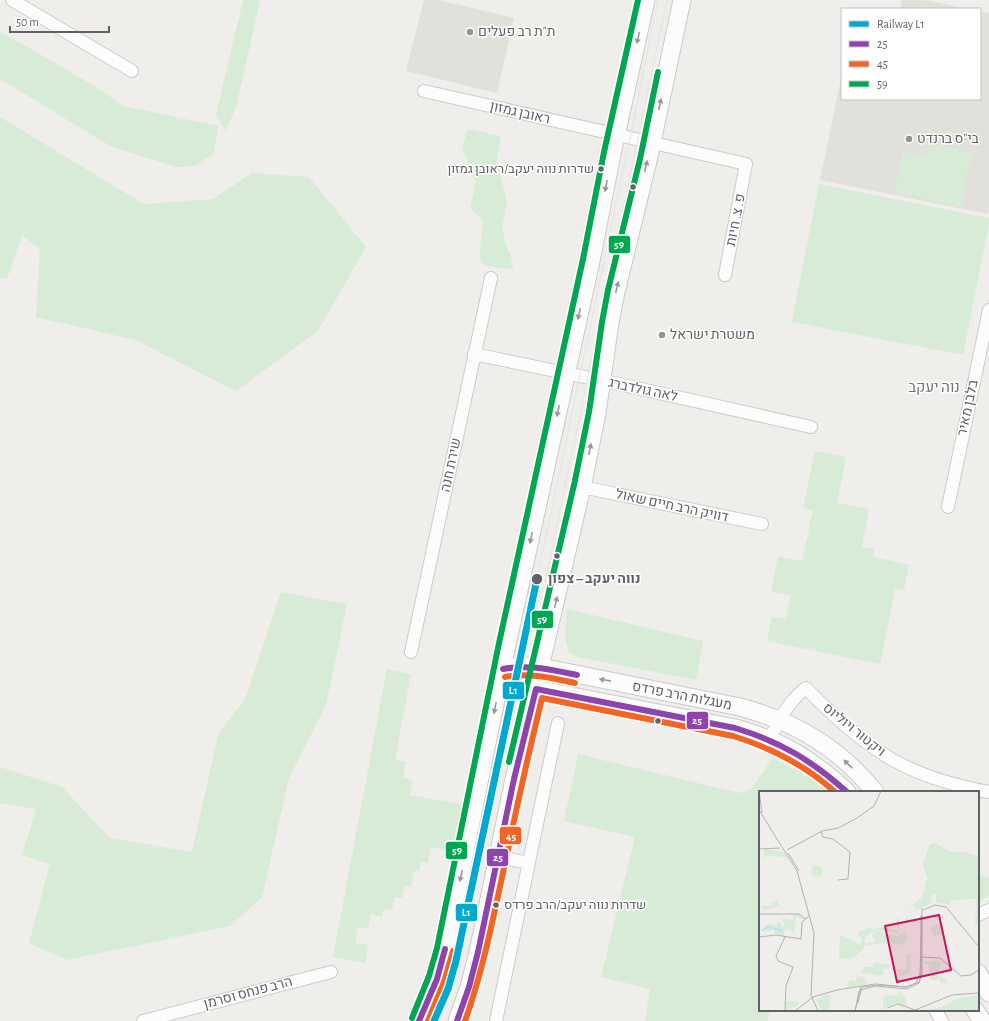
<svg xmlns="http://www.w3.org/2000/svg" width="989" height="1021" font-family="'Alegreya Sans',Heebo,sans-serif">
<rect width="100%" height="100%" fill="#efeeea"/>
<path fill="#e2e0da" d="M 424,0 L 439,0 L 514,18 L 497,93 L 406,71 Z
M 902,0 L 924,0 L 969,9 L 900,9 Z
M 980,11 L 989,13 L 989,208 L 988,214 L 820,180 L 842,74 L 842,99 L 980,99 Z"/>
<path fill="#d8ebd6" d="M 243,0 L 260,0 L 237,104 L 226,131 L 216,115 Z
M 0,31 L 101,90 L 123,106 L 219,126 L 213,154 L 195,166 L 177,167 L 112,147 L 0,79 Z
M 0,117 L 144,204 L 213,199 L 252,173 L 309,177 L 366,247 L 318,331 L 236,391 L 135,340 L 36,317 L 40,250 L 22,235 L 7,279 L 0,277 Z
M 468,129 L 501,136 L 497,161 L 507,202 L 502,228 L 506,245 L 511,256 L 513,269 L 486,266 L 479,258 L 483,221 L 470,208 L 476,182 L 462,147 Z
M 930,143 L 972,153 L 961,207 L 894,192 L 903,152 L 927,157 Z
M 819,184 L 989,218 L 989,224 L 963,355 L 792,322 Z
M 815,451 L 846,457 L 837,503 L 869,509 L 862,547 L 874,549 L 873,557 L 909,565 L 904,590 L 895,589 L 880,664 L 767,641 L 772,617 L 786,619 L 791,596 L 771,592 L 778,556 L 802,561 L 813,510 L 803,508 Z
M 281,592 L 347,604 L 326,705 L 289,778 L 262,897 L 230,926 L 67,960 L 29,943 L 50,864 L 22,855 L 36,809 L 0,803 L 0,767 L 62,787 L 110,838 L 192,852 L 218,735 L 246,697 Z
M 567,609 L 703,641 L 696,680 L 578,657 L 569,652 L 565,640 Z
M 387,669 L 411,674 L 395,760 L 406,762 L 403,778 L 412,780 L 410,795 L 466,805 L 457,852 L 431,847 L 428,863 L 421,862 L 419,871 L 414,871 L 411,886 L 405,885 L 402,898 L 395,897 L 392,910 L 384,909 L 382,917 L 371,914 L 368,929 L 358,927 L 355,943 L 368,945 L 365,963 L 333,957 Z
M 578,754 L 739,793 L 751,789 L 773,758 L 808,777 L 828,792 L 760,792 L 760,1010 L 770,1010 L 768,1021 L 645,1021 L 650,989 L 601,977 L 635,837 L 564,821 Z
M 978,874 L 989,878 L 989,897 L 978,901 Z"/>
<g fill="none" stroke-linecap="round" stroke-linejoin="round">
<defs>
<path id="street" d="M 12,0 L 132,71
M 424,91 L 746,164 L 725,275
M 474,354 L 619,384 L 811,427
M 582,487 L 762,524
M 948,507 L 989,310
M 411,652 L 491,278
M 770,739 C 779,719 789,701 806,688 C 832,715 861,742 893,760 C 923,777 956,786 989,792
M 498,857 L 529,863
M 978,915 L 989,910
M 935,1010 L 942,1021
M 143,1021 L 331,972
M 496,1021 L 558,723"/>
<path id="secondary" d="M 503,669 L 519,666 L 541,667 L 740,707 C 796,722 838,747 875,792
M 503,669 L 516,680 L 536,689 L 735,728 C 782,741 812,759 847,792
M 978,973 L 989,993
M 975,1010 L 982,1021
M 419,1021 L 437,979 L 445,950 L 507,645 L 591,261 L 612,154 L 646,0
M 457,1021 L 469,987 L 478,952 L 514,779 L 582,487 L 597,413 L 610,323 L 616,292 L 648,161 L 682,0"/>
</defs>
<use href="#street" stroke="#cbcccc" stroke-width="14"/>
<use href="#secondary" stroke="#cacacb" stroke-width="19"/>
<use href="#street" stroke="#fdfcfc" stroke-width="12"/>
<use href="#secondary" stroke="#fdfcfc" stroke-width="17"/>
<path stroke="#e4e4e4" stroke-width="1" d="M 537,579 L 630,138 L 658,0
M 545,582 L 667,0"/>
<defs>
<path id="bus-1" d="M 503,669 C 528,664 552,670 577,675
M 419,1021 L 437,979 L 445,949
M 457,1021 L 469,987 L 478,952 L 514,779 L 536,689 L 735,728 C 781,742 811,760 847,792"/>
<path id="bus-2" d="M 505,677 C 529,672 552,678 575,683
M 428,1021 L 444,982 L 453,951
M 465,1021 C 484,968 494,913 506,859 C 517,805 529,752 542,698 L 733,736 C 772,748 805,765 835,792"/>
<path id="bus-3" d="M 509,762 L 574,485 L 589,412 L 602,322 L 608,290 L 640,159 L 658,72
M 412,1018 L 429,976 L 437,948 L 499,643 L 583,259 L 604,152 L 638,0"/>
</defs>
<use href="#bus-1" stroke="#fff" stroke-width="9"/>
<use href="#bus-2" stroke="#fff" stroke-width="9"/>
<use href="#bus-3" stroke="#fff" stroke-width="9"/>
<use href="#bus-1" stroke="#8e44ad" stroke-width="6"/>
<use href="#bus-2" stroke="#f26522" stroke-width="6"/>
<use href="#bus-3" stroke="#00a651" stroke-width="6"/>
<defs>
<path id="rail-1" d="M 434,1021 L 448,989 L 456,961 L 537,579"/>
</defs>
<use href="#rail-1" stroke="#fff" stroke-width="10"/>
<use href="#rail-1" stroke="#00a9ce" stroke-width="7"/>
</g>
<defs><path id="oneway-solid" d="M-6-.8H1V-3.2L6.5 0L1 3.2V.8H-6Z"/></defs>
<g fill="#96999c">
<use href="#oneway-solid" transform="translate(638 38) rotate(102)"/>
<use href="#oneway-solid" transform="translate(660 104) rotate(-78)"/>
<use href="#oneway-solid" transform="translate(646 166) rotate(-77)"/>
<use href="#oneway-solid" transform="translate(606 186) rotate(101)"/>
<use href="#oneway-solid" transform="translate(617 287) rotate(-77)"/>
<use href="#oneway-solid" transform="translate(579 314) rotate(102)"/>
<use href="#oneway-solid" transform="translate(558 411) rotate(102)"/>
<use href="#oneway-solid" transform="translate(590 449) rotate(-79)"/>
<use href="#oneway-solid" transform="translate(531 538) rotate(102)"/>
<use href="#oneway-solid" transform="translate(556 602) rotate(-77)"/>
<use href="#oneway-solid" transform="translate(605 680) rotate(-169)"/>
<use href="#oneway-solid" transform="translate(495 708) rotate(101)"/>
<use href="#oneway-solid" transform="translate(848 764) rotate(-136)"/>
<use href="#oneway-solid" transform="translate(461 876) rotate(102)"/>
</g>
<g fill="#919496" stroke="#fff" stroke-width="1.5">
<circle cx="470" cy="32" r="4"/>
<circle cx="909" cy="139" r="4"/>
<circle cx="662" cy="335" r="4"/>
</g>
<g fill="#5f6368" stroke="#fff" stroke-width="1.5">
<circle cx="601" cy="169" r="3.5"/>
<circle cx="633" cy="187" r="3.5"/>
<circle cx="557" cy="556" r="3.5"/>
<circle cx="537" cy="579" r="6"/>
<circle cx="658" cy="721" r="3.5"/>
<circle cx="496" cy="905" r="3.5"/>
</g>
<g text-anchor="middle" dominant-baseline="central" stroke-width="3" stroke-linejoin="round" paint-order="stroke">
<g font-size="13" fill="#5f6368" stroke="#fff" text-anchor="end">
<text x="594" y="169">שדרות נווה יעקב/ראובן גמזון</text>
<text x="504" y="905" text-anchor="start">שדרות נווה יעקב/הרב פרדס</text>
</g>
<g font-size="14" fill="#5f6368" stroke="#fff" text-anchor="start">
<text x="478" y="32">ת"ת רב פעלים</text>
<text x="917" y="139">בי"ס ברנדט</text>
<text x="670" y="335">משטרת ישראל</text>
</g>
<g font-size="14" fill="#5f6368" stroke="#fff">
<text transform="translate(520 113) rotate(13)">ראובן גמזון</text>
<text transform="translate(736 220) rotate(-79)">פ. צ. חיות</text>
<text transform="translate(643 390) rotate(12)">לאה גולדברג</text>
<text transform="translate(968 408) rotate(-78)">בלבן מאיר</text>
<text transform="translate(451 465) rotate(-78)">שירת חנה</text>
<text transform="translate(672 506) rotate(12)">דוויק הרב חיים שאול</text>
<text transform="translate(682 696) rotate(11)">מעגלות הרב פרדס</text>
<text transform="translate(854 730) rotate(39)">ויקטור ויוליוס</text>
<text transform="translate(248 993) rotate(-15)">הרב פנחס וסרמן</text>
</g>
<g font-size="14" font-weight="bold" fill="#5f6368" stroke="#fff" text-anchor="start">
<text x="548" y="579">נווה יעקב – צפון</text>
</g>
<g font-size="15" fill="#70757a" stroke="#fff">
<text x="934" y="387">נוה יעקב</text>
</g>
</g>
<g transform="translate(759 791)">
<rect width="220" height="220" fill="#efeeea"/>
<path d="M 177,52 L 191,61 L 206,61 L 220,66 L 220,135 L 216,132 L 218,105 L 217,108 L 191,109 L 191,114 L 177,111 L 177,103 L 172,103 L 172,112 L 155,120 L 157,116 L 154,115 L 144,122 L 163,106 L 168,88 L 164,73 L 171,53 ZM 5,58 L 25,61 L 30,67 L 8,64 L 5,69 ZM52.5 80a5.5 5.5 0 1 1 11 0a5.5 5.5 0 1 1-11 0ZM 13,109 L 14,113 L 19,109 L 20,115 L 6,119 L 2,115 L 12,115 ZM 40,123 L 44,128 L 37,126 L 35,142 L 30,138 L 25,140 L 25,145 L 15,142 L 15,137 L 10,141 L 4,138 L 9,132 L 18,134 L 19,131 L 22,132 L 22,136 L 26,136 L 23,127 L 34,129 L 34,124 ZM 138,126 L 140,128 L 140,138 L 139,142 L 118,139 L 106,146 L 105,157 L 96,166 L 90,168 L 80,167 L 81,144 L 102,154 L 103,146 L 99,145 L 101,139 L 104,140 L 109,136 L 115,138 L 123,136 L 139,140 ZM172.5 139a5.5 5.5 0 1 1 11 0a5.5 5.5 0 1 1-11 0ZM 120,140 L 137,145 L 145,141 L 149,145 L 144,154 L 132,152 L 131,148 L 125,152 L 107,155 L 107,152 L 117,151 L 113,143 ZM 148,164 L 152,164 L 151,181 L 139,186 L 138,179 L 132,179 L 132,177 L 147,179 ZM 177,168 L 184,172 L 181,175 L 180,184 L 189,190 L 187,193 L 181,191 L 181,186 L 179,189 L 170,189 L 173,182 L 170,181 L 170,174 L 166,173 L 166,170 L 176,170 ZM 115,172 L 131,173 L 130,178 L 125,178 L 123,185 L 102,181 L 106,176 L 113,176 ZM 98,185 L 107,187 L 108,193 L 87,197 L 91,189 L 97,190 ZM 139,199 L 147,207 L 147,215 L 135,213 L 127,216 L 124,219 L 125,204 L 140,205 ZM 68,203 L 71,205 L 70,220 L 63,220 L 57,209 ZM 220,204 L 220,220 L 161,220 L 183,216 L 197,208 ZM 26,210 L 38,210 L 40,214 L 27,219 Z" fill="#d8ebd6"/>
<path fill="none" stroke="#bfe0f9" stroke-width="2" d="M 3,140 L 9,136 L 24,140"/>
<path fill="none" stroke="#b1b2b2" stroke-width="1" d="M 0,0 L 3,22M 0,19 L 38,80 L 55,142 L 52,204 L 59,220M 62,41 L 64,46 L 74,48 L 91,61 L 89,88 L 79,89M 0,58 L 21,57M 28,59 L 63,40 L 79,37 L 98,27 L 115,15 L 122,0M 29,62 L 40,80M 164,119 L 176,114 L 187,116 L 220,156M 0,123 L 40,123 L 46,128M 0,146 L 17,144 L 42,148 L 43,131 L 50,125M 162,166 L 181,167 L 202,185 L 212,184 L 220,179M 102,199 L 116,195 L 148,198 L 160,192 L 163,184 L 163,124M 99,212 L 102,199M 128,217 L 139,213 L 156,219 L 193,204 L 220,202M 26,220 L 27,195 L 34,176 L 19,170 L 17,165 L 26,146M 36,220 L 54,206 L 78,199 L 116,193 L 147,196 L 157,192 L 161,183 L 163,117M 96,220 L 102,196M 96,220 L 100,200 L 104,196 L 119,194 L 148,196 L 160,191 L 162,182 L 162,125"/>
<path fill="#c2185b" fill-opacity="0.15" stroke="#c2185b" stroke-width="2" d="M 180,124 L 192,179 L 138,191 L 126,135 Z"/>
<rect width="220" height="220" fill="none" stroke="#5f6368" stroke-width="2"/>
</g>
<g stroke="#fff" stroke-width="1.5">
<rect x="608" y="235" width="23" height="19" rx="4" fill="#00a651"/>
<rect x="531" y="610" width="23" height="19" rx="4" fill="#00a651"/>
<rect x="502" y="681" width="23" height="19" rx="4" fill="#00a9ce"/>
<rect x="686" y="711" width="23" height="19" rx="4" fill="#8e44ad"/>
<rect x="499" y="826" width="23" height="19" rx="4" fill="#f26522"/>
<rect x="445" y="841" width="23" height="19" rx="4" fill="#00a651"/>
<rect x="486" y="848" width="23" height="19" rx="4" fill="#8e44ad"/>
<rect x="455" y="903" width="23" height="19" rx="4" fill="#00a9ce"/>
</g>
<g font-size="11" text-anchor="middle" font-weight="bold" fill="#fff">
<text x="619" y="248">59</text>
<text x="542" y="623">59</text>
<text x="513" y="694">L1</text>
<text x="697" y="724">25</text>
<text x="511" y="840">45</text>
<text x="457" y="854">59</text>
<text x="498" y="861">25</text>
<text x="466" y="916">L1</text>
</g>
<rect x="841" y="8" width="140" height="92" fill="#ffffff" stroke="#bfc1c3"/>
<rect x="849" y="21" width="20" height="6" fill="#00a9ce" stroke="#bfc1c3"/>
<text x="877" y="28" font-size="12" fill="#5f6368">Railway L1</text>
<rect x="849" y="41" width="20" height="6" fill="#8e44ad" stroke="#bfc1c3"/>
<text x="877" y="48" font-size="12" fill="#5f6368">25</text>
<rect x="849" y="61" width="20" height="6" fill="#f26522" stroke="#bfc1c3"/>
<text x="877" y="68" font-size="12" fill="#5f6368">45</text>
<rect x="849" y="81" width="20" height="6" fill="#00a651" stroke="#bfc1c3"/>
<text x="877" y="88" font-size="12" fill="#5f6368">59</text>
<path d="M10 26v6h99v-6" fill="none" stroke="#5f6368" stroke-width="2"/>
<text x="16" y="26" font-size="12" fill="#5f6368" stroke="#ffffff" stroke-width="3" paint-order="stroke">50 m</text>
</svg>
